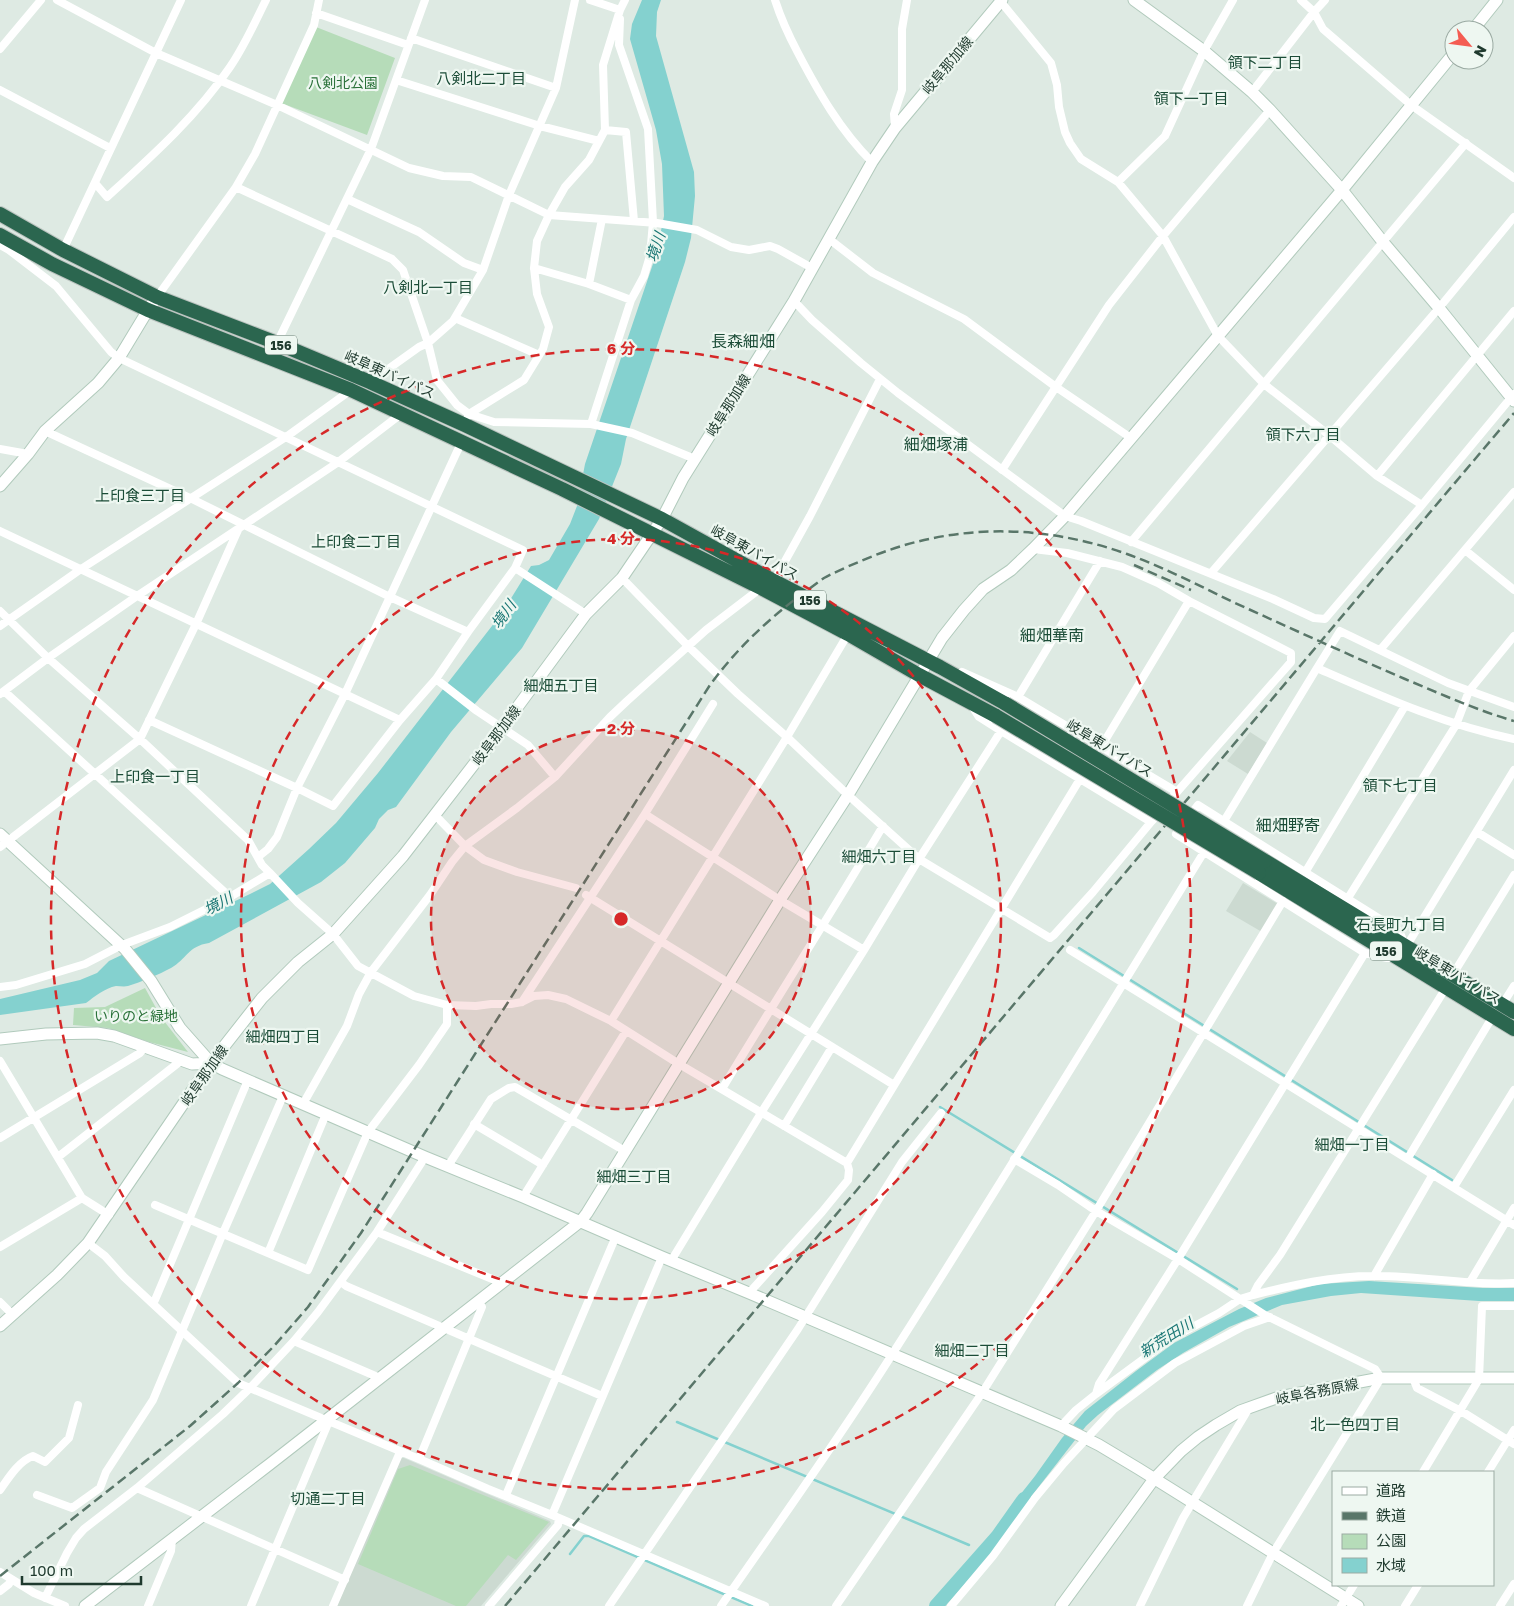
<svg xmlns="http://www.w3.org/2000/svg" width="1514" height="1606" font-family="'Golos Text','Noto Sans JP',sans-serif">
<rect width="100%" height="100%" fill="#deeae3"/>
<path fill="#ccdad1" d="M 1250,732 L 1267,743 L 1248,774 L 1227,761 Z
M 1243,883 L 1278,904 L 1262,932 L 1226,911 Z
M 400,1458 L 404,1458 L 550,1521 L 551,1524 L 481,1606 L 337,1606 Z"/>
<path fill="#b6dcb9" d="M 316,27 L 395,58 L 367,135 L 281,103 Z
M 145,988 L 161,1017 L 188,1052 L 149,1042 L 108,1028 L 73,1025 L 74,1008 L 105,1007 Z
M 410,1465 L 549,1522 L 516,1560 L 508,1555 L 466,1606 L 456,1606 L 358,1564 L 398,1469 Z"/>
<path fill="#84d1cf" d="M 642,0 L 661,0 L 657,12 L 656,36 L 694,172 L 695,196 L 691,238 L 685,262 L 626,439 L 621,464 L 599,519 L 522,648 L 451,732 L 396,807 L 388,810 L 379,819 L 375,828 L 345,863 L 321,882 L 209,943 C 188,946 187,959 171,968 C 160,974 139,983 128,986 C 124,987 120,986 116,986 C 105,988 94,997 86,1003 L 0,1015 L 0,999 L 80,980 L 97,973 L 109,961 L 250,894 L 270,884 L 309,849 L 336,823 L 378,773 L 502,613 L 531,566 L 539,565 L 549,560 L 570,524 L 577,506 L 585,464 L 656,255 L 664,216 L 662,164 L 656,130 L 630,39 L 632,24 Z
M 1369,1281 L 1483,1288 L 1514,1288 L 1514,1301 L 1479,1301 L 1361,1293 L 1331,1296 L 1282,1305 L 1229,1327 L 1183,1353 L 1157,1370 L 1098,1415 L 1086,1426 L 1016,1516 L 1008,1510 L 1035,1476 L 1062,1438 L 1085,1411 L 1136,1371 L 1174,1343 L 1239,1309 L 1266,1298 L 1320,1284 Z"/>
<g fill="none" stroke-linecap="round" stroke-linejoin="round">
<path stroke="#84d1cf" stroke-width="2.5" d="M 1079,948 L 1452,1180
M 940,1107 L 1237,1289
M 677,1422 L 969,1545
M 570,1554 L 584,1536 L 589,1536 L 726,1595
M 731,1597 L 752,1606"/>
<path stroke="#84d1cf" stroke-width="14" d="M 936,1606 L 997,1537 L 1024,1499"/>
<defs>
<path id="secondary" d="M 1134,0 L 1204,51 L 1252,92 L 1270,110 L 1342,190 L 1383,242 L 1439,308 L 1514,401
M 1473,30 L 1497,0
M 0,486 L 28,454 L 45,431 L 98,383 L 119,358 L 148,310 L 157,297
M 0,834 L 125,949 L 151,981 L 180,1028 L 211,1063 L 222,1069 L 425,1157 L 523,1197 L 662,1257 L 749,1293 L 1061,1426 L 1099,1445 L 1139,1469 L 1358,1606
M 0,1039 L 46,1034 L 97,1033 L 114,1036 L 192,1064 L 211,1063
M 0,1326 L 57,1275 L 88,1243 L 211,1063 L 262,998 L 298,962 L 333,934 L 403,856 L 502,728 L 586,614 L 622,578 L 662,519 L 683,478 L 794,301 L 872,162 L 895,128 L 1002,0
M 85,1606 L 270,1464 L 581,1221 L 587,1213 L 780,900 L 848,795 L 942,638 L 964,610 L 983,589 L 1011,570 L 1033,549 L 1065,516 L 1342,190 L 1454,53
M 1061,1606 L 1154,1479 L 1181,1451 L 1198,1437 L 1216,1425 L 1240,1411 L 1279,1397 L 1381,1378 L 1514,1378"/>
<path id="highway" d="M 0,214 L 63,250 L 157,297 L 277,343 L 370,382 L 465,425 L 662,519 L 774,581 L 940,667 L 1006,704
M 0,235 L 52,264 L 148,310 L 351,390 L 562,489 L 761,588 L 848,634 L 919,675 L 996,716
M 1265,861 L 1514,1012
M 1259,873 L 1514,1029"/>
</defs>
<use href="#secondary" stroke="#b1cabc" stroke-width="13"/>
<use href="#highway" stroke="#bcc4c0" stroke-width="16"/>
<path stroke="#fff" stroke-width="8" d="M 57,0 L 156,53 L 277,105 L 409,168 L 443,176 L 471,177 L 549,215 L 657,223 L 697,230 L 731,247 L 749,250 L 770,246 L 778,249 L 812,268
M 590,0 L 620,10
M 775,0 C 781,19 789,36 798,53 C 819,93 840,130 872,162
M 1301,0 L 1314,12 L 1323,29 L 1411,105 L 1514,178
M 1001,2 L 1051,63 L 1057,85 L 1059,107 L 1065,132 L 1070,143 L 1081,159 L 1118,182 L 1163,236 L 1218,336 L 1264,384 L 1330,436 L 1377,476 L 1422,505
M 316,13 L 408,45
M 411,38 L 556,88
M 0,49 L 41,0
M 396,80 L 540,126 L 599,141
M 0,90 L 110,148
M 1252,92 L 1314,12 L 1325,0
M 895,128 L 894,114 L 902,90 L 902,29 L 907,0
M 605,130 L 626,132 L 634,221
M 1118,182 L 1165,136 L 1204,51 L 1233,0
M 95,183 L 107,197 C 151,157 196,117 230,67 C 244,47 255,22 266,0
M 236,187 L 392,259 L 403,270 L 428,343 L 437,380 L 457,405 L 469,414 L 494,422 L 591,424 L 632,433 L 695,459
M 347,199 L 419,232 L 464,263 L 483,270
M 829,239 L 873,273 L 964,319 L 1056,387 L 1131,438
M 0,245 L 9,250 L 56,286 L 111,352 L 119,358 L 523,550 L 515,568 L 468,632 L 436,679 L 400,720 L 0,531
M 63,250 L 181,0
M 534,268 L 589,284 L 631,300
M 589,284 L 602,219
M 157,297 L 236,187 L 255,154 L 314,25 L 319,0
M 794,301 L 812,320 L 861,363 L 898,393 L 1065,516 L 1081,521 L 1273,599 L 1314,618 L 1325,619 L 1422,505 L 1514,394
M 455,318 L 539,355
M 277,343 L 371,149 L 425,0
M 370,382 L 419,347 L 428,343 L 453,321 L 483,270 L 509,195 L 556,88 L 575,0
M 468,416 L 469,414 L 524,380 L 543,349 L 549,327 L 537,294 L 534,268 L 537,241 L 549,215 L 565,187 L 589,160 L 605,130 L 603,65 L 620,10 L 625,0
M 591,424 L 631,300 L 644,276 L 650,256 L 653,222 L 648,129 L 619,45 L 620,19
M 45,431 L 192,499 L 390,597 L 468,632
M 0,449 L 28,454
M 1002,470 L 1109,305 L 1163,236 L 1270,110
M 1377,476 L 1514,311
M 1131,542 L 1466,143
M 1033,549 L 1067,553 L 1122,567 L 1158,583 L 1189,601 L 1291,653 L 1291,662 L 1177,792
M 1465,550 L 1514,590
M 515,568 L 586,614
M 1211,573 L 1439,308 L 1514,217
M 622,578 L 688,646 L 738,694 L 787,737 L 848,795 L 919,859 L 1050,938 L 1054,935 L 1093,892 L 1151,822
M 774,581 L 810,516 L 880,379
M 0,611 L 48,658 L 140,739 L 248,840 L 262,865 L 270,873 L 298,903 L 333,934 L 358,966 L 414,996 L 447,1005 L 476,1006 L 491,1004 L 511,1004 L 522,1002 L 534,996 L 548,995 L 566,999 L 611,1021 L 679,1064 L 847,1163 L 849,1170 L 848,1180 L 822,1212 L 749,1293
M 0,626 L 81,569 L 286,437 L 351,390
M 1380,650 L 1514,492
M 1317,668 L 1340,631 L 1448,683 L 1514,707
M 962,672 L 1018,697 L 1177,792 L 1167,803
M 436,679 L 477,711 L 528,745 L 555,777
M 4,691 L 230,897
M 0,694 L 48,658 L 137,596 L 337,463 L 401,414
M 1018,697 L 1100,561
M 972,706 L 979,717 L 1001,731 L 1151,822 L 1153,820
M 149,720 L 297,788 L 333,806 L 400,720
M 1101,747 L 1189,601
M 645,814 L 780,900 L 864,950
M 435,815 L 465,846 L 484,860 L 517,872 L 576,888
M 1189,817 L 1198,805 L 1399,931 L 1405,944
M 1224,821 L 1317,668 C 1381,696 1445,725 1514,739
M 1182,826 L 1176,834 L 1365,953 L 1387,958 L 1394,958
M 1477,832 L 1514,855
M 0,847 L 140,739 L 196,624 L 238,530
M 258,857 L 268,849 L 277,837 L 297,788 L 345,694 L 461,443
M 1306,871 L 1405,706
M 586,895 L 894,1085
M 1348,898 L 1456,725 L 1469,691 L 1514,636
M 1406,947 L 1514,770
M 1070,950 L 1514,1225
M 1452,976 L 1514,875
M 0,987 L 16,985 L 85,964 L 122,945 L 170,927 L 230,897 L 270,873
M 522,1002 L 643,817 L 713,704
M 1502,1005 L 1514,986
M 611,1021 L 787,737 L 848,634
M 0,1061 L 82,1198 L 109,1215
M 722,1089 C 775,1001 830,915 883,826
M 303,1104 L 347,1026 L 359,994 L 371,972 L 430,895 L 452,862 L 465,846 L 517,808 L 555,777 L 610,717 L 627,701 L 706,630 L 761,588
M 474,1124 L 543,1165
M 784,1126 L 832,1047
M 0,1138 L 140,1053 L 145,1047
M 58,1157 L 182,1060
M 1408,1158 L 1493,1016
M 1014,1159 L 1058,1185 L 1096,1211 L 1178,1259 L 1265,1315 L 1375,1369 L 1381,1378 L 1273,1553 L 1247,1606
M 847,1163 L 1080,779
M 448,1166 L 491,1099 L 509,1088 L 515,1087 L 625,1151
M 1454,1187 L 1514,1090
M 523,1197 L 626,1031
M 155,1205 L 308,1270 L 368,1132 L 419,1065 L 447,1024 L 447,1005
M 377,1232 L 502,1283
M 88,1243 L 105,1256 L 124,1277 L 238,1383 L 419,1459 L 488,1489 L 552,1515 L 765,1606
M 0,1247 L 82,1198
M 268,1253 L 326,1114
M 671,1261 L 761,1113 L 864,950 L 919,859 L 1001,731
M 1374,1276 L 1433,1174
M 341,1282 L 346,1286 L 602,1396
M 1470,1282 L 1514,1208
M 1253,1295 C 1293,1285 1332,1276 1373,1276 C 1420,1275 1467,1286 1514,1283
M 0,1302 L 13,1315
M 152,1303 L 155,1300 L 248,1080
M 294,1341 L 380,1378
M 1413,1378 L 1417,1388 L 1461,1411 L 1514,1444
M 1096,1394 L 1172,1338 L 1219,1313 L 1240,1299 L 1253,1295 L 1258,1285 L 1280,1255 L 1447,986
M 1061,1426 L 1076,1410 L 1096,1394 L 1099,1384 L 1178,1259 L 1365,953
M 419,1459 L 482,1307 L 479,1302
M 1423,1472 L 1479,1379 L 1482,1306 L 1514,1306
M 1488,1472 L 1514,1430
M 137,1488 L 345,1580
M 0,1490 C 9,1477 19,1461 33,1456 L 45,1462 L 69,1438 L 78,1405
M 37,1495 L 72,1508 L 100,1488 L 106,1472 L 153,1400 L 223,1233 L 283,1096
M 506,1495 L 616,1236
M 552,1515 L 662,1257
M 0,1572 L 34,1593 L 65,1606
M 0,1591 L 9,1584 L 11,1580
M 45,1598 L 67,1553 L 76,1538 L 84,1529 L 137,1488 L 223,1414 L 250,1388 L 294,1341 L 318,1312 L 377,1232 L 425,1157
M 148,1606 L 171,1551 L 172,1540
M 251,1606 L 327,1426 L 326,1420
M 333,1606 L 400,1452
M 489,1606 L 558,1525 L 559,1518
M 609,1606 L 798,1329 L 902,1162 L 941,1113
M 721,1606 C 779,1522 839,1439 893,1353 C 999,1187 1101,1020 1204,852
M 836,1606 L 982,1393 L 1096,1211 L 1283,901
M 951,1606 L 993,1556 L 1035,1498 L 1064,1463 L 1114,1409 L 1175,1363 L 1244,1326 L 1270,1317
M 1140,1606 L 1183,1518 L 1249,1408
M 1341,1606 L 1354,1585
M 1405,1606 L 1418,1585
M 1500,1606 L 1514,1584"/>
<use href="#secondary" stroke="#fff" stroke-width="11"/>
<use href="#highway" stroke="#2b664f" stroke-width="14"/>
<path stroke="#597669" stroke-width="2.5" stroke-dasharray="10 5" stroke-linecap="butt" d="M 1134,565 L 1191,590
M 0,1576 L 190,1426 L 238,1383 L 274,1346 L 308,1307 L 361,1233 L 710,685 C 735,651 764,623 798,597 C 807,591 815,584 824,578 C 839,570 856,563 873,556 C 956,523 1043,524 1127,554 C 1163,567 1198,585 1233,602 C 1290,628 1347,654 1405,679 C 1441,694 1476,710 1514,721
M 505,1606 L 1514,413"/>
<defs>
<path id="highway-bridge" d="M 1006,704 L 1265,861
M 996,716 L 1259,873"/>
</defs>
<use href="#highway-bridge" stroke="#bcc4c0" stroke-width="16" stroke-linecap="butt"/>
<use href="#highway-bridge" stroke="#2b664f" stroke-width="14"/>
</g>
<circle cx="621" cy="919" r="190" fill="#d62828" fill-opacity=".12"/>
<g fill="none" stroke="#d62828" stroke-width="2.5" stroke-dasharray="9 6">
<circle cx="621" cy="919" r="190"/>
<circle cx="621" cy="919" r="380"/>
<circle cx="621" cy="919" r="570"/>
</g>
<g text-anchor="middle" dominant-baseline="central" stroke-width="4.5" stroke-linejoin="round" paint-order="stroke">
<g fill="#eef7f1" stroke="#5d7368" stroke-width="1">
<rect x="265" y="335.5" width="32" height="19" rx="4"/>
<rect x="794" y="590.5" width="32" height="19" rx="4"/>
<rect x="1370" y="941.5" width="32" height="19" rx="4"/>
</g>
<g font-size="12" font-weight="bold" fill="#1f3a2e">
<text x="281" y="345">156</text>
<text x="810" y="600">156</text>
<text x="1386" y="951">156</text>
</g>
<g font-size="14" fill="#1f3a2e" stroke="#eef7f1">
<text transform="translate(947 65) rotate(-50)">岐阜那加線</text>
<text transform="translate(390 374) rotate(24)">岐阜東バイパス</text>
<text transform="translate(728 405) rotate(-58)">岐阜那加線</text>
<text transform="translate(755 552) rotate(29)">岐阜東バイパス</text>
<text transform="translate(496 735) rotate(-53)">岐阜那加線</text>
<text transform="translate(1110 748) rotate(31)">岐阜東バイパス</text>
<text transform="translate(1458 975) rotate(31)">岐阜東バイパス</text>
<text transform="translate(204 1075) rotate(-55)">岐阜那加線</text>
<text transform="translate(1317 1391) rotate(-11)">岐阜各務原線</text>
</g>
<g font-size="14" fill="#297138" stroke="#eef7f1">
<text x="343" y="82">八剣北公園</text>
<text x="136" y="1015">いりのと緑地</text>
</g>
<g font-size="15" fill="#1b4c37" stroke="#eef7f1">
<text x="1265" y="62">領下二丁目</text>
<text x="481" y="78">八剣北二丁目</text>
<text x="1191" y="98">領下一丁目</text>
<text x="428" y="287">八剣北一丁目</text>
<text x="1303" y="434">領下六丁目</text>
<text x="140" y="495">上印食三丁目</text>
<text x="356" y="541">上印食二丁目</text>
<text x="561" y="685">細畑五丁目</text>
<text x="155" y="776">上印食一丁目</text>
<text x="1400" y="785">領下七丁目</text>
<text x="879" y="856">細畑六丁目</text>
<text x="1401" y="924">石長町九丁目</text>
<text x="283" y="1036">細畑四丁目</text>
<text x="1352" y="1144">細畑一丁目</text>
<text x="634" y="1176">細畑三丁目</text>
<text x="972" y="1350">細畑二丁目</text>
<text x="1355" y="1424">北一色四丁目</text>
<text x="328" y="1498">切通二丁目</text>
</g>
<g font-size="15" font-style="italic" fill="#197674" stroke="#eef7f1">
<text transform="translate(655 247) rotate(-72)">境川</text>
<text transform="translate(503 614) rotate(-54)">境川</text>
<text transform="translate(218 903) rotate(-28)">境川</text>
<text transform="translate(1166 1337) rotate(-32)">新荒田川</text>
</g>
<g font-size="16" fill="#1b4c37" stroke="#eef7f1">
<text x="743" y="341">長森細畑</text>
<text x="936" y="444">細畑塚浦</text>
<text x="1052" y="635">細畑華南</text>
<text x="1288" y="825">細畑野寄</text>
</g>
</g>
<circle cx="621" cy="919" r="8" fill="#d62828" stroke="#eef7f1" stroke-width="2.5"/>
<g font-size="15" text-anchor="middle" font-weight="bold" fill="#d62828" stroke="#eef7f1" stroke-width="4.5" stroke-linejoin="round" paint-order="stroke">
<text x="621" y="354">6 分</text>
<text x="621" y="544">4 分</text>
<text x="621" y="734">2 分</text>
</g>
<rect x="1332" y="1471" width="162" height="115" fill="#eef7f1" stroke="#9baba3"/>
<rect x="1342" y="1487" width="25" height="8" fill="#ffffff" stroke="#9baba3"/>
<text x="1376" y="1496" font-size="15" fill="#1f3a2e">道路</text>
<rect x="1342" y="1512" width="25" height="8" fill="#597669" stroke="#9baba3"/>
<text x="1376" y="1521" font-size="15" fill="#1f3a2e">鉄道</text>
<rect x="1342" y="1534" width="25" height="15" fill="#b6dcb9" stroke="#9baba3"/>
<text x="1376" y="1546" font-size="15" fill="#1f3a2e">公園</text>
<rect x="1342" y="1558" width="25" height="15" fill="#84d1cf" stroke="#9baba3"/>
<text x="1376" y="1571" font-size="15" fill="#1f3a2e">水域</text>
<g transform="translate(1469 45) rotate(119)"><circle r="24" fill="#eef7f1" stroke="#9baba3"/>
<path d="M0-4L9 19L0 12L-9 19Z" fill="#f45c52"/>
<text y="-8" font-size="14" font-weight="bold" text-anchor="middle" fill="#1f3a2e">N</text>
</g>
<path d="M22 1576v8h119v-8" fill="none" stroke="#1f3a2e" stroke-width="2.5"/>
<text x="30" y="1576" font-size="15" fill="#1f3a2e" stroke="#eef7f1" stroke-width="4" paint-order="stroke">100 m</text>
</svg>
